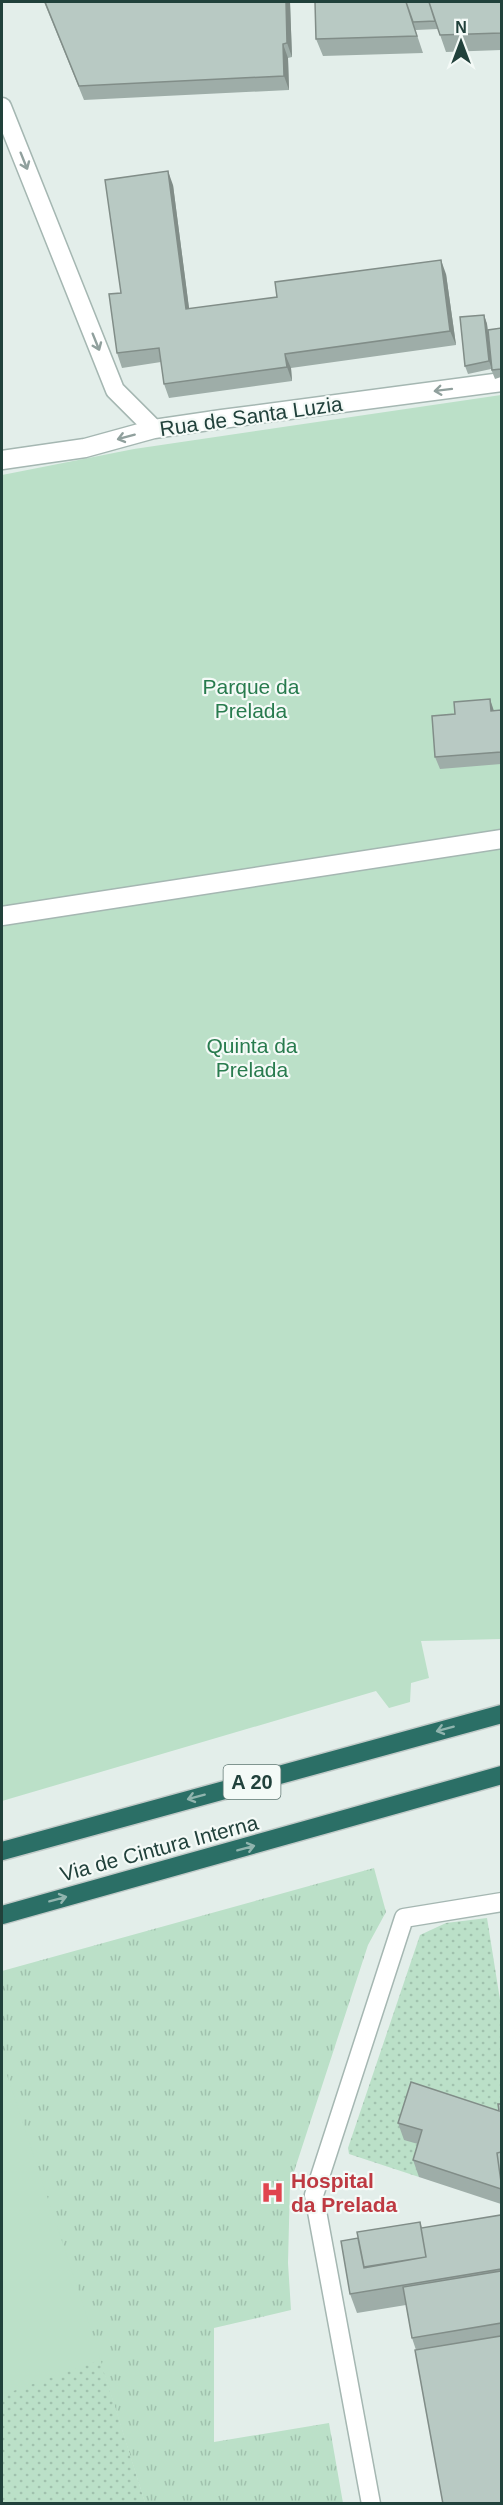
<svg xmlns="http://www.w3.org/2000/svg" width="503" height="2505" font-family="Helvetica,sans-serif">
<defs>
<pattern id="grass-tufts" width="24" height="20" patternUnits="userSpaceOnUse" patternTransform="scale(1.5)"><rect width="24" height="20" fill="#bbe0c8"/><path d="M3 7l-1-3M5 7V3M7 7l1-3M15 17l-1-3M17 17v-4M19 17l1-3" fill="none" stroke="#a0c1ad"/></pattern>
<pattern id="garden-dots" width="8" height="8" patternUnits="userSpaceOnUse" patternTransform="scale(1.5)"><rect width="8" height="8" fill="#bbe0c8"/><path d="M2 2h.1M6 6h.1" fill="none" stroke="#a0c1ad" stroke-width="1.8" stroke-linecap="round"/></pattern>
</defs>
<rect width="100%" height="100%" fill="#e3eeea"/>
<path fill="url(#grass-tufts)" d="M 374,1868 L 386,1912 L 368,1945 L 290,2184 L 288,2263 L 291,2310 L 214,2328 L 214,2442 L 329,2423 L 343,2503 L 145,2503 L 100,2360 L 2,2395 L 2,1971 Z"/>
<path fill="#bbe0c8" d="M 501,395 L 501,1639 L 421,1641 L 429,1678 L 411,1683 L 410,1702 L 389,1708 L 376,1691 L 2,1801 L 2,475 L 134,449 Z
M 2,2060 L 89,2323 L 145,2503 L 2,2503 Z"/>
<path fill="url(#garden-dots)" d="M 487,1918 L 501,2006 L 501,2127 L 428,2147 L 419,2177 L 349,2154 L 348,2148 L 420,1935 L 446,1923 Z
M 100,2360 L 145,2503 L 2,2503 L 2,2395 Z"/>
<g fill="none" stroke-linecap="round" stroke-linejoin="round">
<defs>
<path id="minor" d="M 2,107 L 115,390 L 154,429
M 2,460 L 85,448 L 154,429 L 222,419 L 502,382
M 2,916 L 502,839
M 371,2504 L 314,2195 L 404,1918 L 502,1902"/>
<path id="highway" d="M 2,1851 L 502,1714
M 2,1915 L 502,1775"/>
</defs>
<use href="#minor" stroke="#a5b7b2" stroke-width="21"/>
<use href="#highway" stroke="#c1cac8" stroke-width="21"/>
<use href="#minor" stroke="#fff" stroke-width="18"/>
<use href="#highway" stroke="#2b6f66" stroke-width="18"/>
</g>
<path fill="#9eada8" d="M 44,2 L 290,2 L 292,57 L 288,58 L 289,90 L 84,100 Z
M 501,2 L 501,50 L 446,52 L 438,29 L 416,30 L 415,29 L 423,53 L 323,56 L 316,39 Z
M 173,185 L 189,309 L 446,274 L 456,345 L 291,368 L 292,381 L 169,398 L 164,384 L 161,362 L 122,368 L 117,353 L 121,293 Z
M 484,315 L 487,324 L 490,351 L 501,328 L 501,377 L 495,379 L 491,369 L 468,374 L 465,366 Z
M 501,710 L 501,764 L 440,769 L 435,757 L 494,711 Z
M 501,2104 L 501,2204 L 419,2177 L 413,2160 L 418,2144 L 404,2140 L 398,2123 L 499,2111 Z
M 501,2215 L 501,2504 L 416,2350 L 412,2338 L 406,2305 L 357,2313 L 350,2294 L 358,2238 L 420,2222 L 422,2228 Z"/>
<path fill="#818d88" d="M 286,2 L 290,2 L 292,57 L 287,43 Z
M 283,44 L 288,58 L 289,90 L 284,76 Z
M 168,171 L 173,185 L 191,323 L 186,309 Z
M 441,260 L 446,274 L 456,345 L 450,331 Z
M 484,315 L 487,324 L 492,369 L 489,361 Z
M 285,354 L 291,368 L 292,381 L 287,367 Z
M 490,699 L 494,711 L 491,711 Z"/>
<path fill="#b8c9c3" stroke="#818d88" stroke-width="1.5" d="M 45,2 L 286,2 L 287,43 L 283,44 L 284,76 L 79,86 Z
M 315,2 L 406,2 L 417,36 L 316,39 Z
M 406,2 L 429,2 L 435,21 L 413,22 Z
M 429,2 L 501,2 L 501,33 L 440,35 Z
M 168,171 L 186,309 L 277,297 L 275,282 L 441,260 L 450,331 L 285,354 L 287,367 L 164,384 L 159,348 L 117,353 L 109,294 L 121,293 L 105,180 Z
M 484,315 L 489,361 L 465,366 L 460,317 Z
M 501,328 L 501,369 L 492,370 L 488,330 Z
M 490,699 L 491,711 L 501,710 L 501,752 L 435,757 L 432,716 L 455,714 L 454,702 Z
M 411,2082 L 499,2111 L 498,2104 L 501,2104 L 501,2152 L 497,2153 L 501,2182 L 501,2189 L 413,2160 L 422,2130 L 398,2123 Z
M 501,2152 L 501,2182 L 497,2153 Z
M 501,2215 L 501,2269 L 350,2294 L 341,2241 L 358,2238 L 364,2268 L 426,2257 L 421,2228 Z
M 420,2222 L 426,2257 L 364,2267 L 357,2232 Z
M 501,2271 L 501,2323 L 412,2338 L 403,2287 Z
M 501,2336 L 501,2504 L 443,2504 L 415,2350 Z"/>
<defs><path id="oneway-shaft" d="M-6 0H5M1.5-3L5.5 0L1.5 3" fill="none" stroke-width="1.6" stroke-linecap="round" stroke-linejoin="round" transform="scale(1.5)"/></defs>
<g stroke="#90a09d">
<use href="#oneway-shaft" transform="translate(24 161) rotate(68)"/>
<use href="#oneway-shaft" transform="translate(96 342) rotate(68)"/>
<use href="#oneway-shaft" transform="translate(443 390) rotate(173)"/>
<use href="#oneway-shaft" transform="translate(126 437) rotate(165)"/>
</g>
<g stroke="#90b4ae">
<use href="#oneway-shaft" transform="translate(445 1729) rotate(165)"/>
<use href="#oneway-shaft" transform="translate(196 1797) rotate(165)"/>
<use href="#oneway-shaft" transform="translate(246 1848) rotate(-15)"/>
<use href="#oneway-shaft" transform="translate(58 1899) rotate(-15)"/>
</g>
<defs>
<symbol id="hospital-bare" viewBox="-9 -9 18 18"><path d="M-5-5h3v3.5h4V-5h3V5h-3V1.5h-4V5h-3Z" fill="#e0444e" stroke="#f4faf7" stroke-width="2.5" paint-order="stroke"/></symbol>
</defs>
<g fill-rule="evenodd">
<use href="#hospital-bare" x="256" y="2176" width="33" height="33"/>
</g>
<g text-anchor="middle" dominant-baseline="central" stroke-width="4.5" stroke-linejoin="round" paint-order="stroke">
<rect fill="#f4faf7" stroke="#607873" stroke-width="1.5" x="223.5" y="1765" width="57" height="34" rx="4.5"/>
<g font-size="20" font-weight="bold" fill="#21413b">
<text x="252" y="1782">A 20</text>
</g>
<g font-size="21" fill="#21413b" stroke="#f4faf7">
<text transform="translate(251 416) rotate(-8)">Rua de Santa Luzia</text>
<text transform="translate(159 1848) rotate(-15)">Via de Cintura Interna</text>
</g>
<g font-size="21" fill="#287b4e" stroke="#f4faf7">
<text x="251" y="686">Parque da<tspan x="251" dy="24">Prelada</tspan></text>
<text x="252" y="1045">Quinta da<tspan x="252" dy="24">Prelada</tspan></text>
</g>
<g font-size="21" font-weight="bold" fill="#be3a42" stroke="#f4faf7" text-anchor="start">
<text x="291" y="2180">Hospital<tspan x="291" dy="24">da Prelada</tspan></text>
</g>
</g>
<rect width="503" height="2505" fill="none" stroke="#21413b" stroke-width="6"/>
<g transform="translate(461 42)" stroke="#f4faf7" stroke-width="4.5" paint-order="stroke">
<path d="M0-4.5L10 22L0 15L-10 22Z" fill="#21413b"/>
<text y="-9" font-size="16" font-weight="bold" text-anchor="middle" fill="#21413b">N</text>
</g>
</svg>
